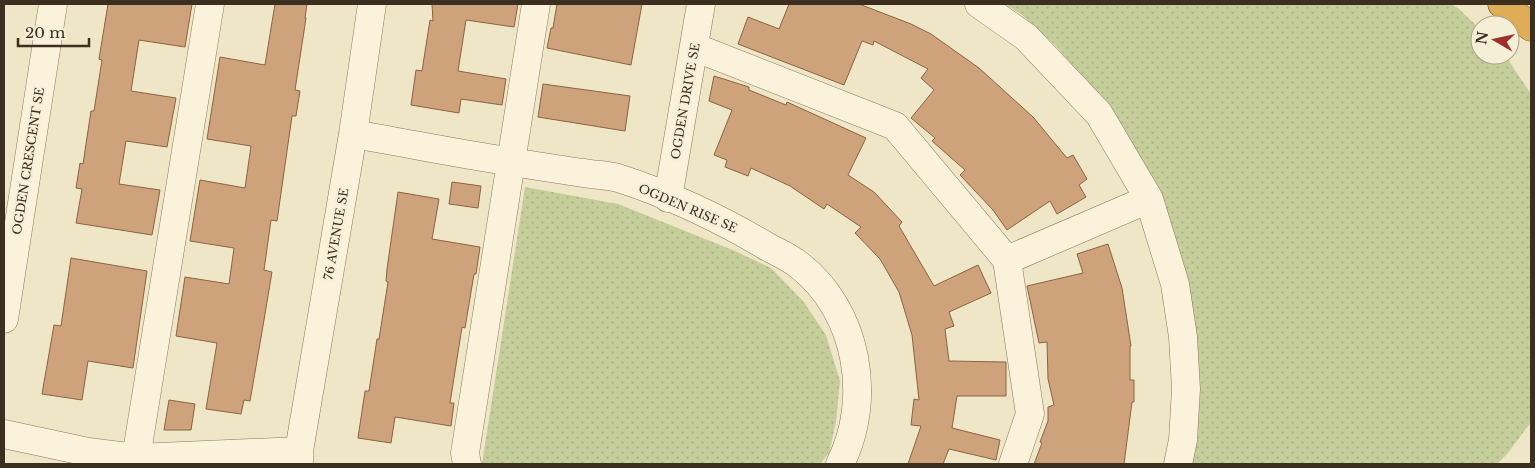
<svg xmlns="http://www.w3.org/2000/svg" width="1535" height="468" font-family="'Libre Baskerville',serif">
<defs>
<pattern id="park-dots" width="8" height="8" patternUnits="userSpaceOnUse" patternTransform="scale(1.25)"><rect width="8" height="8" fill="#c5ce9a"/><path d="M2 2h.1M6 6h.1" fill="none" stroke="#aab184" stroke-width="1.8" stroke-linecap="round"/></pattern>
</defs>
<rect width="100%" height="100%" fill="#efe6c7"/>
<path fill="url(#park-dots)" d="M 1005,4 L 1451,4 L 1459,9 L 1480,29 L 1480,55 L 1505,55 L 1531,94 L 1531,422 L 1507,454 L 1497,464 L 1190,464 L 1198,409 L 1112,113 L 1057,47 L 1022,15 Z
M 525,187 L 618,204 L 735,251 L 771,268 L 803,301 L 826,335 L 840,381 L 836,422 L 829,453 L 820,464 L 482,464 Z"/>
<path fill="#cea37c" stroke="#8b6341" d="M 108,4 L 192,4 L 185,47 L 139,40 L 131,91 L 176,98 L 167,147 L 126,141 L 119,184 L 160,190 L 152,235 L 76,223 L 82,189 L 76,188 L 80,163 L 83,164 L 91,111 L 94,111 L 102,60 L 99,59 Z
M 275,4 L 307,4 L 305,18 L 306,18 L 295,90 L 300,91 L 296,116 L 292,116 L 277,221 L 271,220 L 264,270 L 272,272 L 264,320 L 250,401 L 244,400 L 241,414 L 206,409 L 217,343 L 176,336 L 185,277 L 229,284 L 234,248 L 190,241 L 200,180 L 245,188 L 251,146 L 207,139 L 220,57 L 265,65 Z
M 432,4 L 518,4 L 514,27 L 466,20 L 458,71 L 506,79 L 502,105 L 461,99 L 459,113 L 411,105 L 416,70 L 422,71 L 430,20 L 433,21 Z
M 557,4 L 642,4 L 631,65 L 547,48 L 551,28 L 553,28 Z
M 789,4 L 859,4 L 911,24 L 931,34 L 979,68 L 1033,117 L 1067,158 L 1073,155 L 1087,179 L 1079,185 L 1086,197 L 1057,214 L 1050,201 L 1007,230 L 993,210 L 960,175 L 965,170 L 932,141 L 935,138 L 911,118 L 934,90 L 921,78 L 928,69 L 874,41 L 873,45 L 862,41 L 844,85 L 738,44 L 748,17 L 779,29 Z
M 714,76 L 749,87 L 749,90 L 786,105 L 787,102 L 866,138 L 848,175 L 874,192 L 902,222 L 899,226 L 934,286 L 978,265 L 991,293 L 949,312 L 954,326 L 945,329 L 949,361 L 1006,362 L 1006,396 L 957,396 L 952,428 L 1000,440 L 996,460 L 949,449 L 943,464 L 908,464 L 921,426 L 911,425 L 914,399 L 919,400 L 912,335 L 899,292 L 880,259 L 855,233 L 861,227 L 827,204 L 824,209 L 790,186 L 751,168 L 748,176 L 725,167 L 727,160 L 714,155 L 732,110 L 709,101 Z
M 543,84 L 630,96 L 625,131 L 538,117 Z
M 452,182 L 481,186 L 478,208 L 449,204 Z
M 398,192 L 439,199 L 432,239 L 480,247 L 476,274 L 474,274 L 465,328 L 462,327 L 450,403 L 454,403 L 451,426 L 395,417 L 391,443 L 358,438 L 365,391 L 369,391 L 377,339 L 379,339 L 388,282 L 386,281 L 387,269 Z
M 1108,244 L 1122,288 L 1131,346 L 1130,346 L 1130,380 L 1134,380 L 1134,402 L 1132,402 L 1124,464 L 1034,464 L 1042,443 L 1040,442 L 1048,421 L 1048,407 L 1054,405 L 1048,379 L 1047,342 L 1039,343 L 1027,286 L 1083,273 L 1077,254 Z
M 71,258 L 147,271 L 133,368 L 88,361 L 82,400 L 42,394 L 54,325 L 61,326 Z
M 169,400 L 195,404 L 191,430 L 164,430 Z"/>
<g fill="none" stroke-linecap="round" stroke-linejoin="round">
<defs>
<path id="minor" d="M 979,4 L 1026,37 L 1099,114 L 1149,199 L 1175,284 L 1183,337 L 1186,389 L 1183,440 L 1178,464
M 694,47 L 895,126 L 1007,260 L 1030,414 L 1013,464
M 353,134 C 406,143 460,154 513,162 C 537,166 561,170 584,173 C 595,175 607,175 618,178 C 666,193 723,220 766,246 C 777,252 789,257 799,265 C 858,311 873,399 840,464
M 668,198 L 701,4
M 1007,260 L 1149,199
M 4,319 L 53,4
M 4,434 L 88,452 L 136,458 L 299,451
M 135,464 L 210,4
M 299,464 L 299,451 L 353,134 L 372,4
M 467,464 L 465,453 L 536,4"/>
<path id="highway" d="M 1502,4 L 1531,27"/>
</defs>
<use href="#minor" stroke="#8c785c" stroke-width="29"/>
<use href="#highway" stroke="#594630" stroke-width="29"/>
<use href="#minor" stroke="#faf2db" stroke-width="28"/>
<use href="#highway" stroke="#dfac57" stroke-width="28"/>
</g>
<g text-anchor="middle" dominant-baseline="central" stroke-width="4.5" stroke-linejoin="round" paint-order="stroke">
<g font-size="12" fill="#3c2f20" stroke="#f6efd7">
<text transform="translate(685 101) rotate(-80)">OGDEN DRIVE SE</text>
<text transform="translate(28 161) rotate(-81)">OGDEN CRESCENT SE</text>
<text transform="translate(688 208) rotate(23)">OGDEN RISE SE</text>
<text transform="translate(336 234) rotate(-80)">76 AVENUE SE</text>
</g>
</g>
<rect width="1535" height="468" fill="none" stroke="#3c2f20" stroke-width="10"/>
<g transform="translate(1495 40) rotate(279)"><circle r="24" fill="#f6efd7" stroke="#aca28e"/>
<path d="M0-4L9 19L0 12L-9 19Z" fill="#9c312a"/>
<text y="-8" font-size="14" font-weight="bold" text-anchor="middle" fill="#3c2f20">N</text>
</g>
<path d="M18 38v8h71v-8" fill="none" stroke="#3c2f20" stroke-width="2.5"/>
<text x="25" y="38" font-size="15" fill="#3c2f20" stroke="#f6efd7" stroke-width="4" paint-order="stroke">20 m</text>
</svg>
